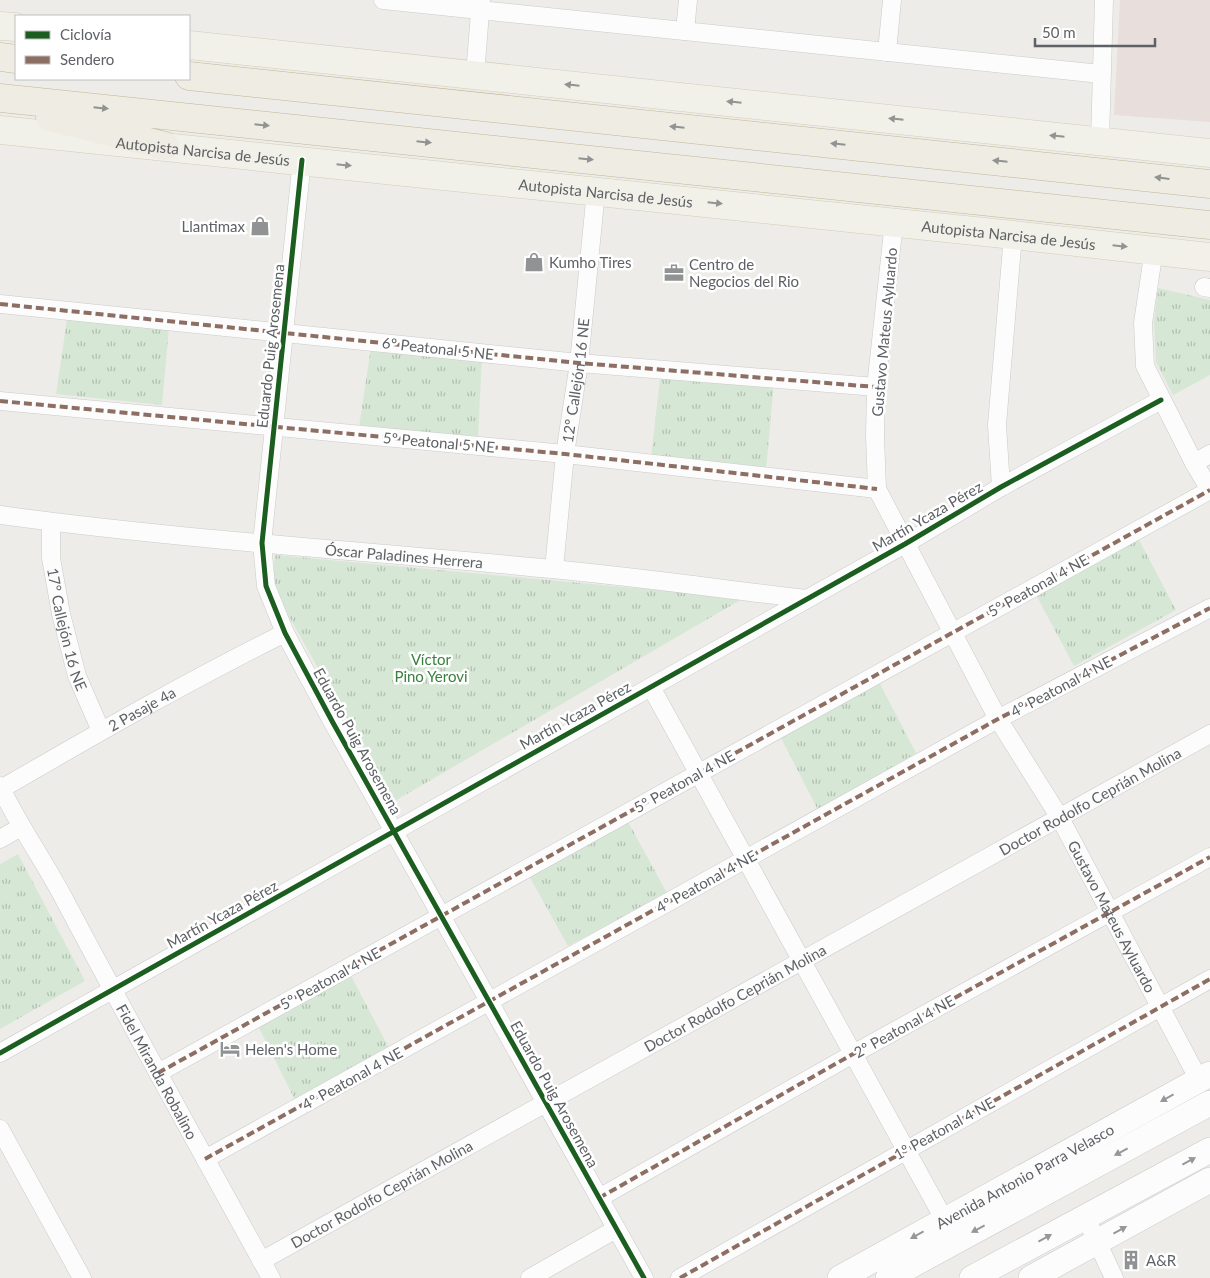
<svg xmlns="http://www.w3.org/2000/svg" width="1210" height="1278" font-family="Lato,sans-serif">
<defs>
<pattern id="park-tufts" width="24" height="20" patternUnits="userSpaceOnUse" patternTransform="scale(1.25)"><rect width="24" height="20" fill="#d6e8d5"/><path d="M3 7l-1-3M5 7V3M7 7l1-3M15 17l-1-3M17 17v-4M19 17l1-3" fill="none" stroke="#b1bfb0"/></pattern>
</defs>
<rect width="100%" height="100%" fill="#edece8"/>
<path fill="#e8dedc" d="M 1120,0 L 1210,0 L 1210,122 L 1114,115 Z"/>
<path fill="url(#park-tufts)" d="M 1158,288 L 1210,300 L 1210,375 L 1173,395 L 1156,362 L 1154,322 Z
M 67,319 L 169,328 L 162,405 L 56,394 Z
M 371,347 L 482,357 L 478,437 L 359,427 Z
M 661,370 L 774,381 L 766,471 L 651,457 Z
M 1137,536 L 1176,610 L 1074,666 L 1035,593 Z
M 275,555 L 744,598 L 393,802 L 272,586 Z
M 878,680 L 916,753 L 818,810 L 780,736 Z
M 627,820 L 667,893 L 568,946 L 528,874 Z
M 18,854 L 85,981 L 0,1029 L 0,864 Z
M 349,972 L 389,1048 L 295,1100 L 256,1022 Z"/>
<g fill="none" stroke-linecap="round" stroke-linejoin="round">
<defs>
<g id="street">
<path d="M 383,0 L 1101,74"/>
<path d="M 685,31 L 688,0"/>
<path d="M 887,52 L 892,0"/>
<path d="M 475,75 L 481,0"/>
<path d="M 1100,141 L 1104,0"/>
<path d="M 302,160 L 262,543 L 266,586 L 285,633 L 332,721 L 644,1278"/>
<path id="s1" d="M 894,222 L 876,387 L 875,436 L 877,489 L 998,719 L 1060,818 L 1199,1080"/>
<path d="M 1154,249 L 1143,323 L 1145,366 L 1194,463 L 1210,490"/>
<path d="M 1204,287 L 1210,288"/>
<path d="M 0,304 L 579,363 L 876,387"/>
<path d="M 0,401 L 565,454 L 877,489"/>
<path d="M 1194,463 L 1210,454"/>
<path d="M 1001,487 L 997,425 L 1013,235"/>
<path id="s2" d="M 0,515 C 183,540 368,551 552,569 C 637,577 722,589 807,599"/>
<path id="s3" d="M 51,522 L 51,558 L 61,614 L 77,676 L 101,731"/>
<path id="s4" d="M 554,569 L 565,454 L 579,363 L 596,191"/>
<path d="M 651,687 L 944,1219"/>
<path id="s5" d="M 0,786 C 18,824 42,858 62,895 C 130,1024 201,1151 271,1278"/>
<path id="s6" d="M 1,789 C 94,735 188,681 285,633"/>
<path d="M 0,839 L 21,827"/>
<path d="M 0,1053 L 905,544 L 1001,487 L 1161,400"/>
<path d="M 158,1073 L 1210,490"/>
<path d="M 0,1129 L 82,1278"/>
<path d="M 205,1159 L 998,719 L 1210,608"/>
<path d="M 599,1198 L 853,1054 L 1210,857"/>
<path d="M 1085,1216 L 1114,1278"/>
<path id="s7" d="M 261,1261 C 577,1084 894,911 1210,734"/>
<path d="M 530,1278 L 616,1229"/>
<path d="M 680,1278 L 1210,979"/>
</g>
<g id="secondary">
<path id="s8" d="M 840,1278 L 1210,1074"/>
<path d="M 888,1278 L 1210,1103"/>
<path d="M 972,1278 L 1210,1150"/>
<path d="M 1031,1278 L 1210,1180"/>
</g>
<g id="primary">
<path d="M 0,26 L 16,27"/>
<path d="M 189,45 L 1210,153"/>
<path id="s9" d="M 0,130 L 1013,235 L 1210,257"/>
</g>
<path id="highway" d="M 0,57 L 16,59
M 189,76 L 1210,184
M 0,98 L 1210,225
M 50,117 L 165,146"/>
</defs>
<use href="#street" stroke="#cacaca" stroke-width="19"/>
<use href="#secondary" stroke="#cacac9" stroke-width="26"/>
<use href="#primary" stroke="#d3ccb8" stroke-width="29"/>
<use href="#highway" stroke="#c3b697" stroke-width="29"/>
<use href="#street" stroke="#fcfcfc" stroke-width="18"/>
<use href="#secondary" stroke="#fcfcfc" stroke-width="25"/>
<use href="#primary" stroke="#f2f1e9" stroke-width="28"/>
<use href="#highway" stroke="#efece3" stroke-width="28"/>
<path stroke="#8d6e63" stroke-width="4" stroke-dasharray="8 4" stroke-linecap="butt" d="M 0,304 L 579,363 L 876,387
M 0,401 L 565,454 L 877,489
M 158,1073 L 1210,490
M 205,1159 L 998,719 L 1210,608
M 599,1198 L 853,1054 L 1210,857
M 680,1278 L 1210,979"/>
<defs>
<path id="cycleway" d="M 302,160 L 262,543 L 266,586 L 285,633 L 332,721 L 644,1278
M 0,1053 L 905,544 L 1001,487 L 1161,400"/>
</defs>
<use href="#cycleway" stroke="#fff" stroke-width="8"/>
<use href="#cycleway" stroke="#1b5e20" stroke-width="5"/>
</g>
<defs><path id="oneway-solid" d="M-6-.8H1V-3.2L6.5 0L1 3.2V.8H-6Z" transform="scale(1.25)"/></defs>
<g fill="#929393">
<use href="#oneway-solid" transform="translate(572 85) rotate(-174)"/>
<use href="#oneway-solid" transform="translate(734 102) rotate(-174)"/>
<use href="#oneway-solid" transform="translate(896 119) rotate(-174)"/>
<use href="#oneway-solid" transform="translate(1057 136) rotate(-174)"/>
<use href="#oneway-solid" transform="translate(344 165) rotate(6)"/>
<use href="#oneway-solid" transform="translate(715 203) rotate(6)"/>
<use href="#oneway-solid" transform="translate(1120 246) rotate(6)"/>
</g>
<g fill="#919291">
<use href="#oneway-solid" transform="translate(101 108) rotate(6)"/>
<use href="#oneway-solid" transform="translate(262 125) rotate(6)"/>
<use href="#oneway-solid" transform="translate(677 127) rotate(-174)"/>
<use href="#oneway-solid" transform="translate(424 142) rotate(6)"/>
<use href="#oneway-solid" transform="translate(838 144) rotate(-174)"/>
<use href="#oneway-solid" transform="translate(586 159) rotate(6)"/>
<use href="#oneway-solid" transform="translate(1000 161) rotate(-174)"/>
<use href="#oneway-solid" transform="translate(1162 178) rotate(-173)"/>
</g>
<g fill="#95979a">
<use href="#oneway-solid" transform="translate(1167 1098) rotate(151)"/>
<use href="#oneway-solid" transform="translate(1121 1152) rotate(152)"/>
<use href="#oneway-solid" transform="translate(1189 1161) rotate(-28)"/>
<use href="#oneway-solid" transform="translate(978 1229) rotate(152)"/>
<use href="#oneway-solid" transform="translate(1120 1230) rotate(-29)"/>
<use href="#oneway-solid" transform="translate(917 1235) rotate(151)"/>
<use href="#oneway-solid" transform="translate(1045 1238) rotate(-29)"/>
</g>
<defs>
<symbol id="shop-bare" viewBox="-9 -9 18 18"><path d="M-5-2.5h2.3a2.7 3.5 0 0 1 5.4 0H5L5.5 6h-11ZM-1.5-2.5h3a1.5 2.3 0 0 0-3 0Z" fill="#909293" stroke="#fff" stroke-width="2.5" paint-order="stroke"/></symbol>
<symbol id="office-bare" viewBox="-9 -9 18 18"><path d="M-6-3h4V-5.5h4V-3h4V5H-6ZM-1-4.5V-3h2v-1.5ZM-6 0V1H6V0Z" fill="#909293" stroke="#fff" stroke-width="2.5" paint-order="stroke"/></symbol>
<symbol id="hotel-bare" viewBox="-9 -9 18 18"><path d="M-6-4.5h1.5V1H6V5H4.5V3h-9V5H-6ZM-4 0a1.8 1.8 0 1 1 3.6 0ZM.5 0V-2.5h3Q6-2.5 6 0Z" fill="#909293" stroke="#fff" stroke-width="2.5" paint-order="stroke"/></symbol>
<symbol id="building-bare" viewBox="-9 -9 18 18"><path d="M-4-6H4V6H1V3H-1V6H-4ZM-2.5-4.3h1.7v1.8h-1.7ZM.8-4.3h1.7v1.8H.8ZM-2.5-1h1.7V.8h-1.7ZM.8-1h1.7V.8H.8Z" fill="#909293" stroke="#fff" stroke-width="2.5" paint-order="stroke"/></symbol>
</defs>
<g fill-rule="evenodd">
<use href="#shop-bare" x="246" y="212" width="28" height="28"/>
<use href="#shop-bare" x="520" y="248" width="28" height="28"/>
<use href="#office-bare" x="660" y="259" width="28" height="28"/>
<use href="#hotel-bare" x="216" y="1035" width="28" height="28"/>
<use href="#building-bare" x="1117" y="1246" width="28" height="28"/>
</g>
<g text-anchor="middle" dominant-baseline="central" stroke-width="5" stroke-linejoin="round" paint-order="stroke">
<g font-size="15" fill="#5e6165" stroke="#fff">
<text stroke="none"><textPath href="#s9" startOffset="204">Autopista Narcisa de Jesús</textPath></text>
<text stroke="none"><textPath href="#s9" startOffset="609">Autopista Narcisa de Jesús</textPath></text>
<text stroke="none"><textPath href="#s9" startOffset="1014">Autopista Narcisa de Jesús</textPath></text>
<text transform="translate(884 332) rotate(-85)">Gustavo Mateus Ayluardo</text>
<text transform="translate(270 346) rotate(-84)">Eduardo Puig Arosemena</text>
<text transform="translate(438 348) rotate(6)">6º Peatonal 5 NE</text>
<text stroke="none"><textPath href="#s4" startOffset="190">12° Callejón 16 NE</textPath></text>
<text transform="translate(439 442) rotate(5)">5º Peatonal 5 NE</text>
<text transform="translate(927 516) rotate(-30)">Martín Ycaza Pérez</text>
<text stroke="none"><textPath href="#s2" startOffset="406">Óscar Paladines Herrera</textPath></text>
<text transform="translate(1038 585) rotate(-29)">5º Peatonal 4 NE</text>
<text stroke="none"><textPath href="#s3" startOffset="109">17° Callejón 16 NE</textPath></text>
<text transform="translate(1061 686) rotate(-28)">4º Peatonal 4 NE</text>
<text stroke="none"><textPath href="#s6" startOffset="162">2 Pasaje 4a</textPath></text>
<text transform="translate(575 715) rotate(-29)">Martín Ycaza Pérez</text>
<text transform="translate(358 741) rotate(61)">Eduardo Puig Arosemena</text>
<text transform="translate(684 781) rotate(-29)">5º Peatonal 4 NE</text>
<text stroke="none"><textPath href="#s7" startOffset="948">Doctor Rodolfo Ceprián Molina</textPath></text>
<text transform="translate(706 881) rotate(-29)">4º Peatonal 4 NE</text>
<text transform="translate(222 914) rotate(-29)">Martín Ycaza Pérez</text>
<text stroke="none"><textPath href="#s1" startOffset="756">Gustavo Mateus Ayluardo</textPath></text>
<text transform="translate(330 978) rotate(-29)">5º Peatonal 4 NE</text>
<text stroke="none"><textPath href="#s7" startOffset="542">Doctor Rodolfo Ceprián Molina</textPath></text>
<text transform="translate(904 1026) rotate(-29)">2º Peatonal 4 NE</text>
<text stroke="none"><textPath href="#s5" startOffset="326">Fidel Miranda Robalino</textPath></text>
<text transform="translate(352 1078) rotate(-29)">4º Peatonal 4 NE</text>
<text transform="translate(555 1094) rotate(61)">Eduardo Puig Arosemena</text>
<text transform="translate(944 1128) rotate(-29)">1º Peatonal 4 NE</text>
<text stroke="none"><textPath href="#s8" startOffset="211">Avenida Antonio Parra Velasco</textPath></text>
<text stroke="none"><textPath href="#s7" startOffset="138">Doctor Rodolfo Ceprián Molina</textPath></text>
</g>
<g font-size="15" fill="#5e6165" stroke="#fff" text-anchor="start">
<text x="245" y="226" text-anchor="end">Llantimax</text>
<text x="549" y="262">Kumho Tires</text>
<text x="689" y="264">Centro de<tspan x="689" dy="17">Negocios del Rio</tspan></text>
<text x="245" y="1049">Helen's Home</text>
<text x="1146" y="1260">A&amp;R</text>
</g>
<g font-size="15" fill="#39813e" stroke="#fff">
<text x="431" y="659">Víctor<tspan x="431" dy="17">Pino Yerovi</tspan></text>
</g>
</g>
<rect x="15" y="15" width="175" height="65" fill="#ffffff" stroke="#bfc0c1"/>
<rect x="25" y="31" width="25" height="8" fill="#1b5e20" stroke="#bfc0c1"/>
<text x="60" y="40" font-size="15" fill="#5e6165">Ciclovía</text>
<rect x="25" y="56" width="25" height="8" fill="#8d6e63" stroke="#bfc0c1"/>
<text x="60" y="65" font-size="15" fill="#5e6165">Sendero</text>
<path d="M1035 38v8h120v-8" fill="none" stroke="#5e6165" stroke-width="2.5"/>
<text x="1042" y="38" font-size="15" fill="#5e6165" stroke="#ffffff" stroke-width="4" paint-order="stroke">50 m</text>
</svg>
